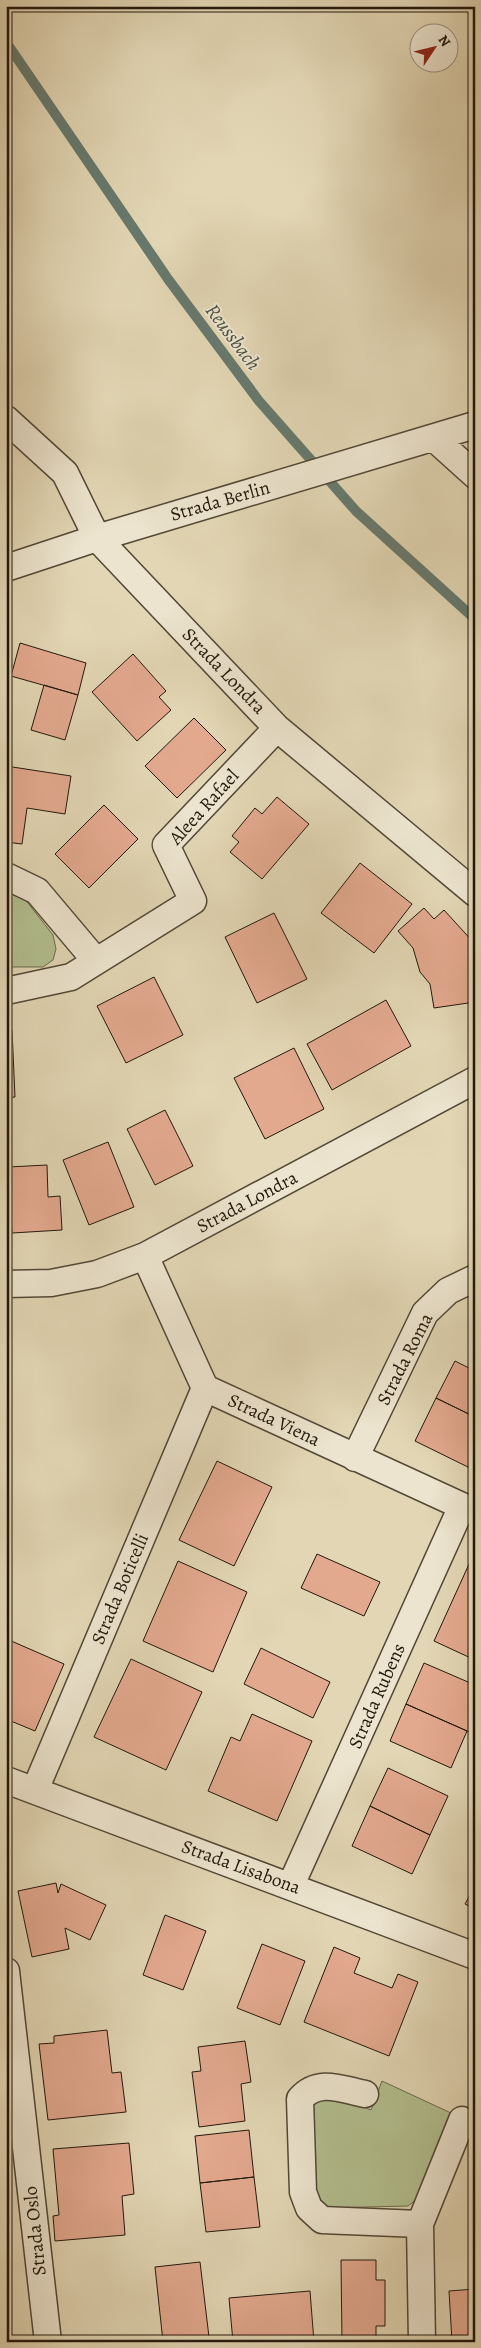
<svg xmlns="http://www.w3.org/2000/svg" width="481" height="2348" font-family="Alegreya,serif">
<rect width="100%" height="100%" fill="#e2d6b4"/>
<filter id="stains"><feTurbulence type="fractalNoise" baseFrequency=".004" numOctaves="4"/><feColorMatrix values="0 0 0 0 .2 0 0 0 0 .09 0 0 0 0 .02 0 0 0 .5 -.17"/></filter>
<radialGradient id="worn" r=".72"><stop offset=".6" stop-color="#630" stop-opacity="0"/><stop offset="1" stop-color="#630" stop-opacity=".3"/></radialGradient>
<path fill="#b2be8e" stroke="#6a6b4d" d="M 6,889 L 24,898 L 53,935 L 56,949 L 53,960 L 43,967 L 6,967 Z
M 382,2081 L 451,2113 L 421,2196 L 408,2206 L 325,2208 L 317,2204 L 309,2112 C 325,2085 348,2101 371,2110 Z"/>
<g fill="none" stroke-linecap="round" stroke-linejoin="round">
<path stroke="#67796d" stroke-width="10" d="M 6,42 L 168,279 L 259,401 L 356,511 L 475,619"/>
</g>
<path fill="#e3a98f" stroke="#22180c" d="M 20,643 L 86,663 L 78,695 L 11,676 Z
M 133,654 L 166,691 L 159,697 L 171,710 L 137,741 L 92,692 Z
M 44,685 L 78,695 L 65,740 L 31,730 Z
M 194,718 L 226,750 L 177,798 L 145,766 Z
M 6,766 L 71,776 L 65,814 L 27,808 L 22,844 L 6,842 Z
M 277,797 L 309,824 L 262,879 L 230,852 L 239,842 L 232,836 L 255,808 L 262,814 Z
M 104,805 L 138,839 L 89,888 L 55,854 Z
M 360,863 L 412,904 L 374,953 L 321,913 Z
M 424,908 L 434,919 L 444,910 L 475,944 L 475,1002 L 434,1008 L 430,984 L 420,972 L 413,948 L 398,931 Z
M 274,913 L 307,979 L 257,1003 L 225,937 Z
M 154,977 L 183,1035 L 126,1063 L 97,1006 Z
M 386,1000 L 411,1046 L 332,1090 L 307,1044 Z
M 12,1030 L 15,1097 L 6,1098 L 6,1031 Z
M 294,1048 L 324,1109 L 265,1139 L 234,1078 Z
M 165,1110 L 193,1166 L 155,1185 L 127,1129 Z
M 108,1142 L 134,1207 L 89,1225 L 63,1160 Z
M 47,1165 L 48,1197 L 60,1196 L 62,1230 L 12,1233 L 8,1167 Z
M 455,1361 L 475,1371 L 475,1417 L 436,1398 Z
M 436,1398 L 475,1417 L 475,1463 L 472,1469 L 415,1441 Z
M 217,1461 L 272,1487 L 234,1566 L 179,1540 Z
M 317,1554 L 380,1582 L 364,1616 L 301,1588 Z
M 178,1561 L 247,1592 L 213,1672 L 143,1641 Z
M 470,1562 L 475,1564 L 475,1660 L 434,1641 Z
M 9,1640 L 64,1664 L 35,1731 L 6,1719 L 6,1647 Z
M 261,1648 L 330,1682 L 313,1718 L 244,1684 Z
M 131,1659 L 202,1692 L 166,1770 L 94,1737 Z
M 424,1663 L 475,1685 L 474,1734 L 406,1704 Z
M 406,1704 L 467,1731 L 451,1768 L 390,1741 Z
M 252,1714 L 312,1741 L 277,1821 L 208,1791 L 231,1737 L 240,1741 Z
M 388,1768 L 448,1796 L 430,1835 L 370,1806 Z
M 370,1806 L 430,1835 L 412,1874 L 352,1846 Z
M 56,1883 L 58,1893 L 61,1884 L 106,1905 L 90,1940 L 65,1928 L 69,1949 L 32,1957 L 18,1891 Z
M 475,1886 L 475,1909 L 465,1904 Z
M 165,1915 L 206,1931 L 183,1990 L 143,1975 Z
M 262,1944 L 305,1961 L 280,2025 L 237,2008 Z
M 334,1947 L 360,1958 L 354,1973 L 392,1988 L 398,1974 L 418,1982 L 389,2056 L 304,2022 Z
M 107,2030 L 112,2073 L 121,2072 L 126,2112 L 48,2120 L 39,2044 L 54,2043 L 54,2036 Z
M 245,2041 L 251,2082 L 241,2084 L 245,2121 L 199,2127 L 192,2072 L 201,2071 L 198,2047 Z
M 249,2130 L 254,2177 L 200,2183 L 195,2136 Z
M 129,2143 L 134,2194 L 122,2196 L 125,2235 L 55,2241 L 53,2216 L 59,2215 L 53,2149 Z
M 254,2177 L 260,2227 L 206,2232 L 200,2183 Z
M 341,2260 L 376,2260 L 376,2280 L 385,2280 L 385,2326 L 376,2326 L 376,2342 L 342,2342 Z
M 200,2262 L 209,2337 L 163,2342 L 155,2267 Z
M 475,2289 L 475,2342 L 452,2342 L 449,2291 Z
M 310,2291 L 314,2342 L 233,2342 L 229,2298 Z"/>
<g fill="none" stroke-linecap="round" stroke-linejoin="round">
<defs>
<path id="minor" d="M 6,419 L 65,473 L 97,538 L 277,728 L 475,893
M 435,439 L 475,475
M 6,568 L 97,538 L 475,425
M 6,876 L 37,891 L 96,961
M 6,991 L 71,977 L 193,901 L 166,845 L 277,728
M 145,1256 L 205,1388 L 475,1512
M 6,1284 L 51,1283 L 97,1274 L 145,1256 L 475,1080
M 355,1458 L 425,1313 L 448,1291 L 475,1278
M 6,1780 L 475,1956
M 35,1790 L 205,1388
M 291,1885 L 462,1506
M 6,1971 L 48,2342
M 365,2094 C 341,2089 318,2078 300,2099 L 303,2192 L 309,2208 L 322,2220 L 420,2224
M 422,2342 L 420,2224 L 462,2120"/>
</defs>
<use href="#minor" stroke="#524836" stroke-width="29"/>
<use href="#minor" stroke="#ece4ce" stroke-width="26"/>
</g>
<g text-anchor="middle" dominant-baseline="central" stroke-width="4" stroke-linejoin="round" paint-order="stroke">
<g font-size="19" fill="#22180c" stroke="#ece4ce">
<text transform="translate(220 501) rotate(-16)">Strada Berlin</text>
<text transform="translate(224 671) rotate(46)">Strada Londra</text>
<text transform="translate(204 807) rotate(-48)">Aleea Rafael</text>
<text transform="translate(247 1202) rotate(-28)">Strada Londra</text>
<text transform="translate(405 1359) rotate(-63)">Strada Roma</text>
<text transform="translate(274 1420) rotate(25)">Strada Viena</text>
<text transform="translate(120 1589) rotate(-67)">Strada Boticelli</text>
<text transform="translate(377 1696) rotate(-66)">Strada Rubens</text>
<text transform="translate(241 1867) rotate(20)">Strada Lisabona</text>
<text transform="translate(35 2231) rotate(-96)">Strada Oslo</text>
</g>
<g font-size="20" font-style="italic" fill="#4a5044" stroke="#ece4ce">
<text transform="translate(233 337) rotate(53)">Reussbach</text>
</g>
</g>
<rect width="481" height="2348" fill="none" stroke="#e2d6b4" stroke-width="25"/>
<rect x="8" y="8" width="466" height="2333" fill="none" stroke="#22180c" stroke-width="2.5"/>
<rect x="12" y="12" width="456" height="2323" fill="none" stroke="#22180c"/>
<g transform="translate(434 48) rotate(55)"><circle r="24" fill="#ece4ce" stroke="#9b9280"/>
<path d="M0-4L9 19L0 12L-9 19Z" fill="#8f2418"/>
<text y="-8" font-size="14" font-weight="bold" text-anchor="middle" fill="#22180c">N</text>
</g>
<rect width="100%" height="100%" filter="url(#stains)"/>
<rect width="100%" height="100%" fill="url(#worn)"/>
</svg>
